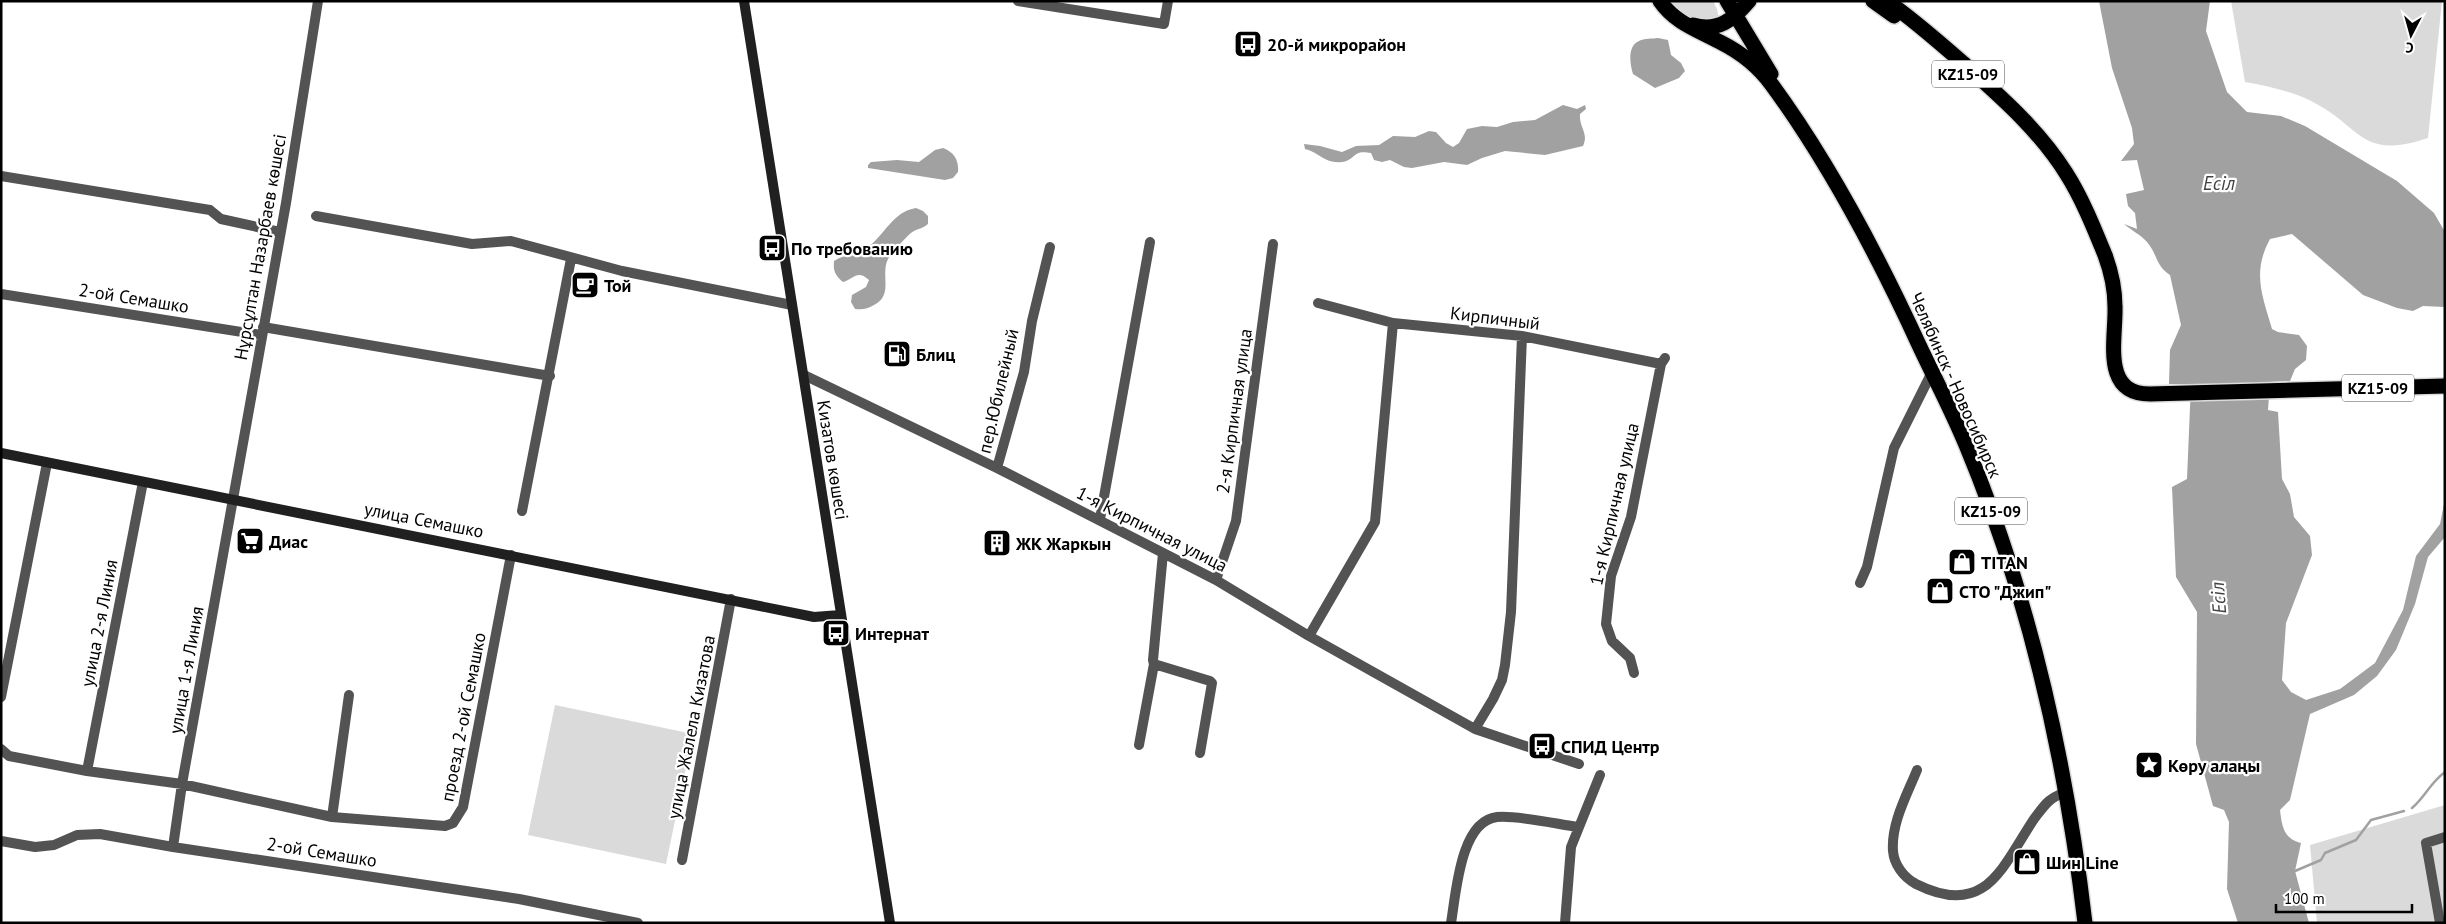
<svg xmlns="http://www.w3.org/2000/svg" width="2446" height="924" font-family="'PT Sans',sans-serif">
<rect width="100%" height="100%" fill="#fff"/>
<path fill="#dadada" d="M 1668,1 L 1713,1 C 1717,9 1720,13 1717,22 L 1688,19 Z
M 2231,1 L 2442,1 L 2428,138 C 2359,161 2362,126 2311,101 C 2290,91 2268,86 2245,82 Z
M 555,705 L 693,734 L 666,864 L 528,835 Z
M 2445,805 L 2445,923 L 2317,923 L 2310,845 Z"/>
<path fill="#a1a1a1" d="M 2099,1 L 2210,1 L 2206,31 L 2227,92 L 2247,112 L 2281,116 L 2305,126 L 2397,181 L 2434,213 L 2445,232 L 2445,307 L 2423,306 L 2413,311 L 2397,308 L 2363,295 L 2292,234 L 2270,239 C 2252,272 2262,295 2272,329 L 2278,332 L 2299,335 L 2307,346 L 2306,360 L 2295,369 L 2290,381 L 2270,382 L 2268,410 L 2278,412 L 2282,479 L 2290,494 L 2294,517 L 2310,536 L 2312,555 L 2286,623 L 2282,680 L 2291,692 L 2306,700 L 2340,689 L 2375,663 L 2403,610 L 2416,556 L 2440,524 L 2445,499 L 2445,537 L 2428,557 L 2415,604 L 2396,650 L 2377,676 L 2354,695 L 2310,714 L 2290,800 L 2280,810 C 2282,827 2284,839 2301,843 L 2295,871 L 2309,923 L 2238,923 L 2227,889 L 2229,822 L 2224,810 L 2213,806 L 2196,744 L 2197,612 L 2176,577 L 2172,487 L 2187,479 L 2191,384 L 2169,384 L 2170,350 L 2181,325 L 2170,275 C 2155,265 2158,255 2147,242 C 2141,235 2131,230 2124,224 L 2137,229 L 2135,213 L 2128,206 L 2126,194 L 2144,190 L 2137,160 L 2121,161 L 2134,144 L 2132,128 L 2112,68 Z
M 1658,38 L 1668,40 L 1671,55 L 1681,63 L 1685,71 L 1679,78 L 1655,88 L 1633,74 C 1630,64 1627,46 1639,41 C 1644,38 1653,39 1658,38 Z
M 1563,105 L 1577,109 L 1585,105 L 1586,109 L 1580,114 C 1579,128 1589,133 1583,146 L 1545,155 L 1505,151 L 1482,158 L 1467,165 L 1444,162 L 1412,168 L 1404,167 L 1390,160 L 1382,162 L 1374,160 L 1371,153 C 1352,149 1356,160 1342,162 C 1325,164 1320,153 1305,149 L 1304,144 L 1320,146 L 1342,152 L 1356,146 L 1379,145 L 1393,136 L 1415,137 L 1429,131 L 1436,132 L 1446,143 L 1453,147 L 1459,143 L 1467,129 L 1482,126 L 1497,127 L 1513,122 L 1535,120 Z
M 943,148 C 954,152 959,160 958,172 L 953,178 L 945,180 L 868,168 L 868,165 L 871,162 L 897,160 L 919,162 L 935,150 Z
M 916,208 L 923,211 L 928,216 L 928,224 C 922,229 920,228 914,231 C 909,233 891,254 888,259 C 880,275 894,295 874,305 C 867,309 863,310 855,309 L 851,302 L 852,295 L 866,287 L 869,280 C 857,269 854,279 843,282 C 835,275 833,271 834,261 C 844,254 857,255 867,248 C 885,235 892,212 916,208 Z"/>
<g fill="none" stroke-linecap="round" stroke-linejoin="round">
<path stroke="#a1a1a1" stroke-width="2.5" d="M 2412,808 C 2425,797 2430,783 2445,772
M 2295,871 L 2321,860 L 2325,853 L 2356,840 L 2371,820 L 2404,811"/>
<defs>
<path id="highway" d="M 1660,1 C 1675,23 1698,30 1720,42 C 1740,52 1759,67 1772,85 C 1829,163 1879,258 1919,345 C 1935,379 1952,411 1966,445 C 2029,596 2066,761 2085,923
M 1727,1 L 1771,74
M 1873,1 L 1894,16
M 1887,1 C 1914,20 1939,42 1963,63 C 2001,97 2039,130 2066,173 C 2082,198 2094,228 2105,255 C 2111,271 2115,290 2115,307 C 2116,340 2101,394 2150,394 L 2445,386
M 1693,25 C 1718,32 1733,20 1749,1"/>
</defs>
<use href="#highway" stroke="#dbdbdb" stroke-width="18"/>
<path stroke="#535353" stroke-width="10" d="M 1018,1 L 1164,24 L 1168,1
M 1,176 L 210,210 L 221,219 L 280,232
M 316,216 L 472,244 L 511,241 L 622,271 L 792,305
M 1,294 L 261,335
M 1318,303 L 1393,323 L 1522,336 L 1661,364 L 1665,358
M 263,327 L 550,376
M 804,375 L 997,468 L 1216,580 L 1309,636 L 1475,729 L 1579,764
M 997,468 L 1024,372 L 1032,321 L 1050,247
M 522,511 L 571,259
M 1100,519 L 1150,242
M 1163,553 L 1153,660 L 1154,664 L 1210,681 L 1212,683 L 1200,753
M 1216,580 L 1236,521 L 1273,244
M 1860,583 L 1867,567 L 1894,448 L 1932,372
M 1309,636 L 1375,522 L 1393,323
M 1634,673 L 1630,658 L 1612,641 L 1606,624 L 1611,576 L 1631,517 L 1661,364
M 1,697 L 47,463
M 1475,729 L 1493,699 L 1502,680 L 1505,665 L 1511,612 L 1522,336
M 1139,745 L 1154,664
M 1,749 L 9,756 L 87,771 L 182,784 L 332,817 L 445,826 L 453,823 L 463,807 L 511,555
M 1917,770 C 1907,795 1891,823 1893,851 C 1894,864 1903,877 1916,884 C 1986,919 2002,867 2034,819 C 2044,806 2049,797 2065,793
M 87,771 L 143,482
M 332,817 L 349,695
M 1,841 L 35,847 L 54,845 L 77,835 L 100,834 L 173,847 L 519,899 L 638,923
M 173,847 L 182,784 L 286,203 L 318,1
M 682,860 L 731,599
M 1451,923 C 1456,894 1460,821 1497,817 C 1517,815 1557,824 1578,827
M 1565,923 L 1571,847 L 1600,775
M 2440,923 L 2426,843 L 2445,837"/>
<path stroke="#202020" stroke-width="10" d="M 744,1 L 890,923
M 1,453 L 814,617 L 840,615"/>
<use href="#highway" stroke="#000" stroke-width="15"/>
</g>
<defs>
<symbol id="bus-square" viewBox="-11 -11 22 22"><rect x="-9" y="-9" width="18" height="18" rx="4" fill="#000" stroke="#fff"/><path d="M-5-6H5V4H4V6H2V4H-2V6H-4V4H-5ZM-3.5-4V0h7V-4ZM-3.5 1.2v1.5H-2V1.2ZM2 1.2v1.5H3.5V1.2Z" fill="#fff"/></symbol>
<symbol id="cafe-square" viewBox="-11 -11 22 22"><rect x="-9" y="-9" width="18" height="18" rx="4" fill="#000" stroke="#fff"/><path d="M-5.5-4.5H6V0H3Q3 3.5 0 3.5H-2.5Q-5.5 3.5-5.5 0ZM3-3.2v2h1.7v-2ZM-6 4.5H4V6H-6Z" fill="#fff"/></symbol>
<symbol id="fuel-square" viewBox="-11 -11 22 22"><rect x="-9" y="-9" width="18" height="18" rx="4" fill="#000" stroke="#fff"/><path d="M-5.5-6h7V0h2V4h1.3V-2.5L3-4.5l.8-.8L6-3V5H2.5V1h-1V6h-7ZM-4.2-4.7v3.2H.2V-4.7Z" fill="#fff"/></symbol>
<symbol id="supermarket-square" viewBox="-11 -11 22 22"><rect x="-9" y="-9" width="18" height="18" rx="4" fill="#000" stroke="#fff"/><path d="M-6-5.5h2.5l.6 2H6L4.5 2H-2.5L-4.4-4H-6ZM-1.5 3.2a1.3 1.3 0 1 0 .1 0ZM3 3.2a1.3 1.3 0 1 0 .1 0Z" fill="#fff"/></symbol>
<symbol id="building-square" viewBox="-11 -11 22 22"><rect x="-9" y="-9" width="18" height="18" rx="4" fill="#000" stroke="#fff"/><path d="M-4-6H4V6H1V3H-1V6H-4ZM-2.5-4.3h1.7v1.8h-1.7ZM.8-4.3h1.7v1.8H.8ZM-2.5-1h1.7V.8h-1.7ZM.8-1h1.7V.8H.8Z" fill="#fff"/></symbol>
<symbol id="shop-square" viewBox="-11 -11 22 22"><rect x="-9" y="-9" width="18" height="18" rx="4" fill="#000" stroke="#fff"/><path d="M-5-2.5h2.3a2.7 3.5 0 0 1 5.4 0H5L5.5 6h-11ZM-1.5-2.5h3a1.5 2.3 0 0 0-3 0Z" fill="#fff"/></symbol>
<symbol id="sight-square" viewBox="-11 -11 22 22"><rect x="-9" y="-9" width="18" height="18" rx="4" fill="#000" stroke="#fff"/><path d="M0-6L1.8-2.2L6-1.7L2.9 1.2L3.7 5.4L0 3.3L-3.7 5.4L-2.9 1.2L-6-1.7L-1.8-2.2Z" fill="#fff"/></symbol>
</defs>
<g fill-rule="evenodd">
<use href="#bus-square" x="1232" y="28" width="32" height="32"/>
<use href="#bus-square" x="756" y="232" width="32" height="32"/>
<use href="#cafe-square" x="569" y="269" width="32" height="32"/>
<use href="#fuel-square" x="881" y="338" width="32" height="32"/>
<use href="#supermarket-square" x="234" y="525" width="32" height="32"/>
<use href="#building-square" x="981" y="527" width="32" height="32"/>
<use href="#shop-square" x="1946" y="546" width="32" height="32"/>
<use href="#shop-square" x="1924" y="575" width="32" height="32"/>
<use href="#bus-square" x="820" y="617" width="32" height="32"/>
<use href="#bus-square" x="1526" y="730" width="32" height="32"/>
<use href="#sight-square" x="2133" y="749" width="32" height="32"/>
<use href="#shop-square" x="2011" y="846" width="32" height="32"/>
</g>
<g text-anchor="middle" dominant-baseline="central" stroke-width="4.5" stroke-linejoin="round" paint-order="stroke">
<g fill="#fff" stroke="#4c4c4c" stroke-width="1">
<rect x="1932" y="60.5" width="72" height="27" rx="4"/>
<rect x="2342" y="374.5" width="72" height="27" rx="4"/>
<rect x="1955" y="497.5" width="72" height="27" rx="4"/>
</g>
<g font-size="16" font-weight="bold" fill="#000">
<text x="1968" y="74">KZ15-09</text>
<text x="2378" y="388">KZ15-09</text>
<text x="1991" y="511">KZ15-09</text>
</g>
<g font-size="18" font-weight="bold" fill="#000" stroke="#fff" text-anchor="start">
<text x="1267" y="44">20-й микрорайон</text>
<text x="791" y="248">По требованию</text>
<text x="604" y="285">Той</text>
<text x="916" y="354">Блиц</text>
<text x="269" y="541">Диас</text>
<text x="1016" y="543">ЖК Жаркын</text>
<text x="1981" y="562">TITAN</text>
<text x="1959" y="591">СТО "Джип"</text>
<text x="855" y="633">Интернат</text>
<text x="1561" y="746">СПИД Центр</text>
<text x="2168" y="765">Көру алаңы</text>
<text x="2046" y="862">Шин Line</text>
</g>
<g font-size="18" fill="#000" stroke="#fff">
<text transform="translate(260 247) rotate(-80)">Нұрсұлтан Назарбаев көшесі</text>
<text transform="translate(134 298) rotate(9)">2-ой Семашко</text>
<text transform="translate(1495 318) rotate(7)">Кирпичный</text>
<text transform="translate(1956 385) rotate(66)">Челябинск - Новосибирск</text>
<text transform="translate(998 391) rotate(-77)">пер.Юбилейный</text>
<text transform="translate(1234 411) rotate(-82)">2-я Кирпичная улица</text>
<text transform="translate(833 460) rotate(81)">Кизатов көшесі</text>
<text transform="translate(1614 504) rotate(-77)">1-я Кирпичная улица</text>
<text transform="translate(424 520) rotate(11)">улица Семашко</text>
<text transform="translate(1152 529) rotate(27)">1-я Кирпичная улица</text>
<text transform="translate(99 623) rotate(-79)">улица 2-я Линия</text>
<text transform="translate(186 670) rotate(-80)">улица 1-я Линия</text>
<text transform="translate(463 717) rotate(-79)">проезд 2-ой Семашко</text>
<text transform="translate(691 727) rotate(-79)">улица Жалела Кизатова</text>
<text transform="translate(322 852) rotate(9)">2-ой Семашко</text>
</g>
<g font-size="19" font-style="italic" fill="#424242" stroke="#fff">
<text x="2219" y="183">Есіл</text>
<text transform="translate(2218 598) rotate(-95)">Есіл</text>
</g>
</g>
<rect width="2446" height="924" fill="none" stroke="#000000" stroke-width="5"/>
<g transform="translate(2411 35) rotate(186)" stroke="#ffffff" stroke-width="4" paint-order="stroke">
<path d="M0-4L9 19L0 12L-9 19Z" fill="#000000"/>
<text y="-8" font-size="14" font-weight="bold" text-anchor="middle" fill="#000000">С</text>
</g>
<path d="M2276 904v8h136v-8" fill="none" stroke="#000000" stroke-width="2.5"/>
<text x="2284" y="904" font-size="15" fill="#000000" stroke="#ffffff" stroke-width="4" paint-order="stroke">100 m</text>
</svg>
